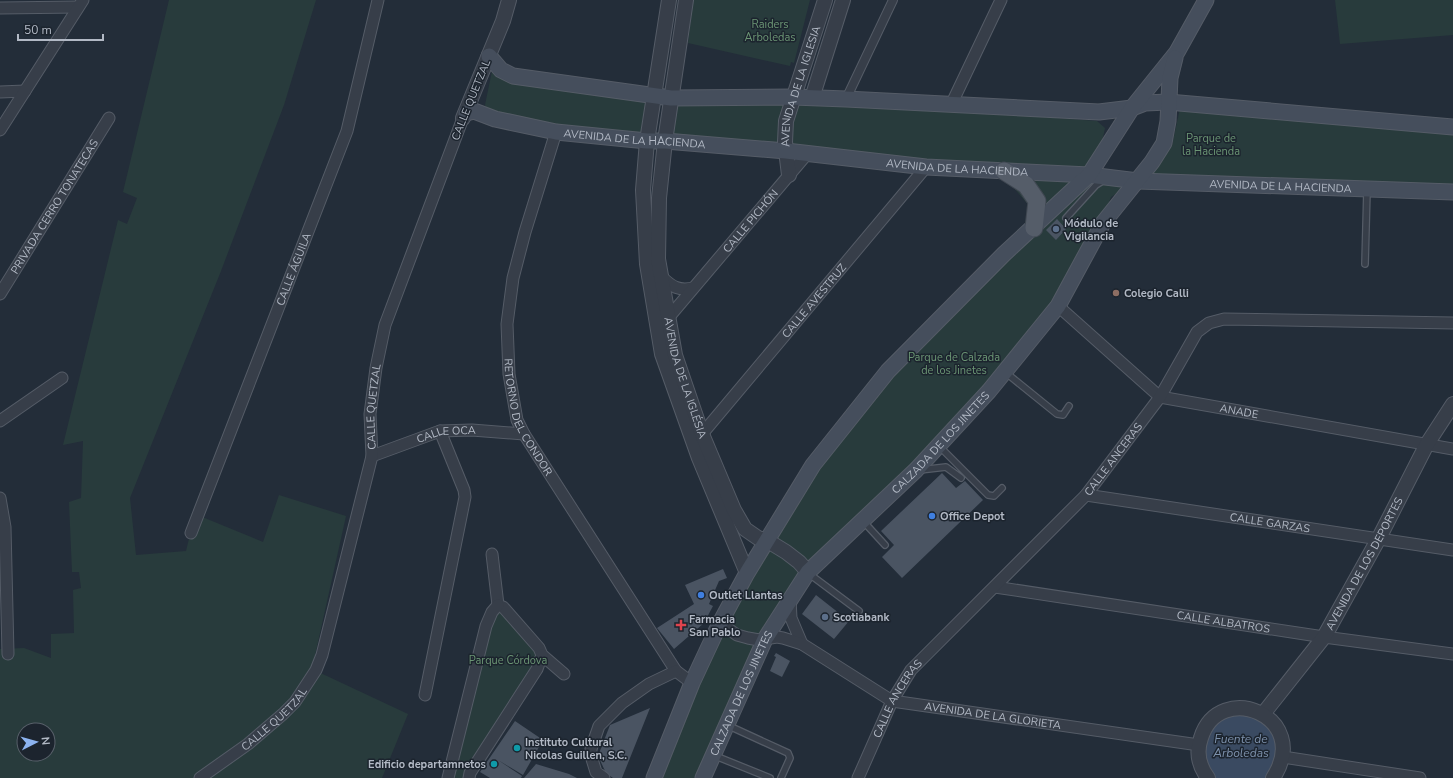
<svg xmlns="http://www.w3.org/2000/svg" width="1453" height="778" font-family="'Nunito Sans',sans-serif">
<rect width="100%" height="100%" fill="#232d39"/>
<path fill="#283b3c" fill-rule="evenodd" d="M 169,0 L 316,0 L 284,105 L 221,271 L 130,498 L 136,555 L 186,551 L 195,514 L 263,542 L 279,495 L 346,516 L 312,669 L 408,714 L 382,778 L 0,778 L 0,649 L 24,648 L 51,658 L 51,634 L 74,633 L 73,590 L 81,588 L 79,572 L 72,572 L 69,502 L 81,498 L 83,441 L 63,445 L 118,220 L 127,224 L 137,198 L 123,192 ZM 24,730 L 48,730 L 48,754 L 24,754 Z
M 693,0 L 810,0 L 794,63 L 791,62 L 790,66 L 688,43 Z
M 1335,0 L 1453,0 L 1453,35 L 1340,44 Z
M 493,66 L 505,78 L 518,84 L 650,98 L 645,138 L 556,130 L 487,110 L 485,105 Z
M 673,99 L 791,99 L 783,148 L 666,139 Z
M 794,99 L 1097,121 L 1105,128 L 1101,147 L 1088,173 L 787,149 Z
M 1181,104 L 1453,127 L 1453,191 L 1144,180 L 1172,145 Z
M 1002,174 L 1089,176 L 1138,181 L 1111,197 L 1102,222 L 1056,305 L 988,389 L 805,572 L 702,778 L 656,778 L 693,684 L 813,465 L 1023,228 L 1031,208 Z
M 498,606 L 541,656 L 468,778 L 450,778 L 483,643 Z"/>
<path fill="#3a4a61" d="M 1237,715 C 1264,716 1268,724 1278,747 L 1268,778 L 1214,778 L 1209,771 L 1204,747 L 1215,725 L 1225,718 Z"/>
<path fill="#4a5462" d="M 1057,219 L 1066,229 L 1056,240 L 1046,230 Z
M 942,473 L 956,488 L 965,481 L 983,500 L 902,578 L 882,557 L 894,545 L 881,531 Z
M 723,569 L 727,578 L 719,581 L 709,604 L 713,606 L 704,623 L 674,649 L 657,628 L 694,604 L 685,585 Z
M 816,595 L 849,621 L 834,639 L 802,614 Z
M 776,653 L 790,661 L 782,677 L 770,671 L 776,657 L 774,656 Z
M 650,708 L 622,778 L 613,778 L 606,773 L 598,756 L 610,725 Z
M 515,721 L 543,740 L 523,775 L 498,760 L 522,776 L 521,778 L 490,778 L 480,772 Z
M 536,764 L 569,774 L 577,778 L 524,778 Z"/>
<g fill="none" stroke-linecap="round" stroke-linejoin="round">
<defs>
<path id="service" d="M 1066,218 L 1096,185 L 1104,180
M 1365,264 L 1367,190
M 1005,372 L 1057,414 L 1063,415 L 1069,406
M 939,446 L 988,495 L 994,496 L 1002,488
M 920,470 L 946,467 L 961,478
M 863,521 L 885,545
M 808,573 L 859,611
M 727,725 L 788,753 L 790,758 L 781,778
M 713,755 L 770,778"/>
<path id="pedestrian" d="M 846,99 L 893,0"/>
<g id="minor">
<path d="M 0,8 L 78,7"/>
<path d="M 0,92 L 25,91"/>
<path d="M 951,105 L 1001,0"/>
<path d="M 0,130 L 83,0"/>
<path id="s1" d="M 556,132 L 525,232 L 513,278 L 507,324 L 509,374 L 517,420 L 524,434 L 676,671 L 692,683"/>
<path d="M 662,277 C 672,287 679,291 693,288"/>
<path id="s2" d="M 0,294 L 109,118"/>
<path id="s3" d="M 1058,306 L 1160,397 L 1453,449"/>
<path id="s4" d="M 669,317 L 807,154"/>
<path d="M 0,421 L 62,378"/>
<path id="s5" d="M 702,434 L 926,167"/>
<path id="s6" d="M 372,456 L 440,431 L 472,430 L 524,434"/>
<path id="s7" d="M 1086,495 L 1453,550"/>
<path d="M 0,498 L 5,527 L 8,654"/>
<path id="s8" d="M 191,533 L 347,131 L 378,0"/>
<path d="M 492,554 L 498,605"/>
<path id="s9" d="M 995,587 L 1324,637 L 1453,654"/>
<path d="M 790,599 L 791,618 L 802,644"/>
<path d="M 498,605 L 503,607 L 539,648 L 542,655 L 564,674"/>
<path id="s10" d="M 720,623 L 737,635 L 748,638 L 759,640 L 777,637 L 783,638 L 802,644 L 892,701 L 1199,745"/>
<path d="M 425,695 L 465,497 L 464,490 L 440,431"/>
<path d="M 1283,757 L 1420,778"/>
<path id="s11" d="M 200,778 L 248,744 L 283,714 L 295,702 L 316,670 L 322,655 L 372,456 L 370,414 L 376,368 L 385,325 L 463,118"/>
<path d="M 448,778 L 486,626 L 492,612 L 498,605"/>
<path d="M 469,778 L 470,773 L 537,669 L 542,655"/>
<path d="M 604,778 L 596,772 L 591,756 L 591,749 L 599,726 L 622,703 L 649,684 L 676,671"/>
<path id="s12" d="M 858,778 L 892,701 L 911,670 L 1086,495 L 1160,397 L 1197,332 L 1209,323 L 1224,319 L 1453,323"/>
</g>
<g id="tertiary">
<path d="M 669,0 L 647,141 L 643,190 L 647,264 L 662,354 L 699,458 L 747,573"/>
<path id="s13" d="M 686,0 L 665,141 L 659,198 L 658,259 L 675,355 L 702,434 L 734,510 L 745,529 L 758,538 L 768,541 L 786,552 L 799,562 L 808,572"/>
<path d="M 812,98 L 843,0"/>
<path d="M 463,118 L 503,21 L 509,0"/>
<path id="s14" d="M 789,175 L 785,142 L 786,121 L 825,0"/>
<path id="s15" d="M 1263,714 L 1324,637 L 1379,538 L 1427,444 L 1453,404"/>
<path d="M 1208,778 C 1199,766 1196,752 1201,738 C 1219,679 1313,716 1273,778"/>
</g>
<g id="secondary">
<path d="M 489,56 L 501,70 L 513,76 L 671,98 L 793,97 L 846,99 L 1099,112 L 1132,108 L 1145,103 L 1168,102 L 1453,127"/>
<path id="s16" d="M 466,113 L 474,111 L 495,119 L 556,132 L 647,141 L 665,141 L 786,151 L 926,167 L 1089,175 L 1138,181 L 1453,192"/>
<path d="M 654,778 L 692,683 L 720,623 L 747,573 L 813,465 L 888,371 L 1004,254 L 1089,175 L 1132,108 L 1177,52 L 1206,0"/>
<path id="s17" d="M 703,778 L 765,639 L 808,572 L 916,470 L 989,391 L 1058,306 L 1103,223 L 1152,162 L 1164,143 L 1168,121 L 1170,78 L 1175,58"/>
</g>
<path id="primary" d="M 1004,171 L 1026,185 L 1037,201 L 1034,228"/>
</defs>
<use href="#service" stroke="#555c67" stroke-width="8"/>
<use href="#pedestrian" stroke="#555c67" stroke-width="10"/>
<use href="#minor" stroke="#555c67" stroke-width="13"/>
<use href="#tertiary" stroke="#555c67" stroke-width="16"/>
<use href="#secondary" stroke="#555c67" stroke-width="17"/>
<use href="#primary" stroke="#404852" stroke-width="19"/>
<use href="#service" stroke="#373e49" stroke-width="5.5"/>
<use href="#pedestrian" stroke="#373e49" stroke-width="8"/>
<use href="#minor" stroke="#373e49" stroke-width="11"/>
<use href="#tertiary" stroke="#373e49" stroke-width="14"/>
<use href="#secondary" stroke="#454e5c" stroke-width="15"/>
<use href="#primary" stroke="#555d69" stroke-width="17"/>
</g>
<g fill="#5c6f8a" stroke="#1c242e" stroke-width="1.5">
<circle cx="1056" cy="229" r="4"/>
<circle cx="825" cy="617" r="4"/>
</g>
<circle fill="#8d6e63" stroke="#1c242e" stroke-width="1.5" cx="1116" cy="293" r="4"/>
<g fill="#3f7fe0" stroke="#1c242e" stroke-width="1.5">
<circle cx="932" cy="516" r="4"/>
<circle cx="701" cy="595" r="4"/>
</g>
<path fill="#e0444e" stroke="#1c242e" stroke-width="1.5" d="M679 619h4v4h4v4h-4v4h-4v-4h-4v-4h4z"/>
<g fill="#0f9aa8" stroke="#1c242e" stroke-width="1.5">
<circle cx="517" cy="748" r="4"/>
<circle cx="494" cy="764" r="4"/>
</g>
<g text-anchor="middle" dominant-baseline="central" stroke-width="3" stroke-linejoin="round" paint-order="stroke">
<g font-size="11" fill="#6b9574" stroke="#1c242e">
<text x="770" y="24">Raiders<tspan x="770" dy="13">Arboledas</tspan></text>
<text x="1211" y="138">Parque de<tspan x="1211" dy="13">la Hacienda</tspan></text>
<text x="954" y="357">Parque de Calzada<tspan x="954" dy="13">de los Jinetes</tspan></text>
<text x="508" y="660">Parque Córdova</text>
</g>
<g font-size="11" fill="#b2b9c5" stroke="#1c242e">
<text stroke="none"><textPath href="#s14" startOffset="91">AVENIDA DE LA IGLESIA</textPath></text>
<text transform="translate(471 100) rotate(-68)">CALLE QUETZAL</text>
<text stroke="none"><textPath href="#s16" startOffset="172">AVENIDA DE LA HACIENDA</textPath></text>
<text stroke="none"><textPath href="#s16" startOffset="496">AVENIDA DE LA HACIENDA</textPath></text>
<text stroke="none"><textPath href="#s16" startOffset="820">AVENIDA DE LA HACIENDA</textPath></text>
<text stroke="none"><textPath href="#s2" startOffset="103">PRIVADA CERRO TONATECAS</textPath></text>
<text stroke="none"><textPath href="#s4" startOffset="126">CALLE PICHÓN</textPath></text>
<text stroke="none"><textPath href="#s8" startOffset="283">CALLE ÁGUILA</textPath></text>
<text stroke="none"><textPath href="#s5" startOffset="174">CALLE AVESTRUZ</textPath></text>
<text stroke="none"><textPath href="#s13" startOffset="383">AVENIDA DE LA IGLÉSIA</textPath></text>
<text stroke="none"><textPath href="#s11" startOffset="431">CALLE QUETZAL</textPath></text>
<text stroke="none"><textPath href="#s3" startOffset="217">ANADE</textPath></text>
<text stroke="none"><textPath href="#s1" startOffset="296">RETORNO DEL CONDOR</textPath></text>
<text stroke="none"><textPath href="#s6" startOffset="78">CALLE OCA</textPath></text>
<text stroke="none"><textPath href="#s17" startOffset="417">CALZADA DE LOS JINETES</textPath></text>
<text stroke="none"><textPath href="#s12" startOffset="413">CALLE ANCERAS</textPath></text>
<text stroke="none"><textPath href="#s7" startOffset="186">CALLE GARZAS</textPath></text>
<text stroke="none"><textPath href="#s15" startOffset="182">AVENIDA DE LOS DEPORTES</textPath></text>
<text stroke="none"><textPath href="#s9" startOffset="231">CALLE ALBATROS</textPath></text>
<text stroke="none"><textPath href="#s17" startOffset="93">CALZADA DE LOS JINETES</textPath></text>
<text stroke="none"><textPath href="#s12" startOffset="89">CALLE ANCERAS</textPath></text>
<text stroke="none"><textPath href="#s10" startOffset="296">AVENIDA DE LA GLORIETA</textPath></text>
<text stroke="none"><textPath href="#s11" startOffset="95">CALLE QUETZAL</textPath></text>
</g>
<g font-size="11" font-weight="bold" fill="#b2b9c5" stroke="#1c242e" text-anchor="start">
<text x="1064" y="223">Módulo de<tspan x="1064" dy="13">Vigilancia</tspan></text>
<text x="1124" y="293">Colegio Calli</text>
<text x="940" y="516">Office Depot</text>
<text x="709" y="595">Outlet Llantas</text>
<text x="833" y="617">Scotiabank</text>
<text x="689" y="619">Farmacia<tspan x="689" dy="13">San Pablo</tspan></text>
<text x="525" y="742">Instituto Cultural<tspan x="525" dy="13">Nicolas Guillen, S.C.</tspan></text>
<text x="486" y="764" text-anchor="end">Edificio departamnetos</text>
</g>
<g font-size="12" font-style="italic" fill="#7c90ab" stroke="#1c242e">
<text x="1241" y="739">Fuente de<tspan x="1241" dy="14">Arboledas</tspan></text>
</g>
</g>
<g transform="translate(36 742) rotate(84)"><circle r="19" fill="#1c242e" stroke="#58606a"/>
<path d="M0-3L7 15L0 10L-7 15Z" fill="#8cb3f0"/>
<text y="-6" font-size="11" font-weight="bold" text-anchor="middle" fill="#b2b9c5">N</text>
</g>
<path d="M18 34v6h85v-6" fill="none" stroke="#b2b9c5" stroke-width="2"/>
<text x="24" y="34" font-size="12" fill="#b2b9c5" stroke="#1c242e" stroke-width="3" paint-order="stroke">50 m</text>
</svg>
